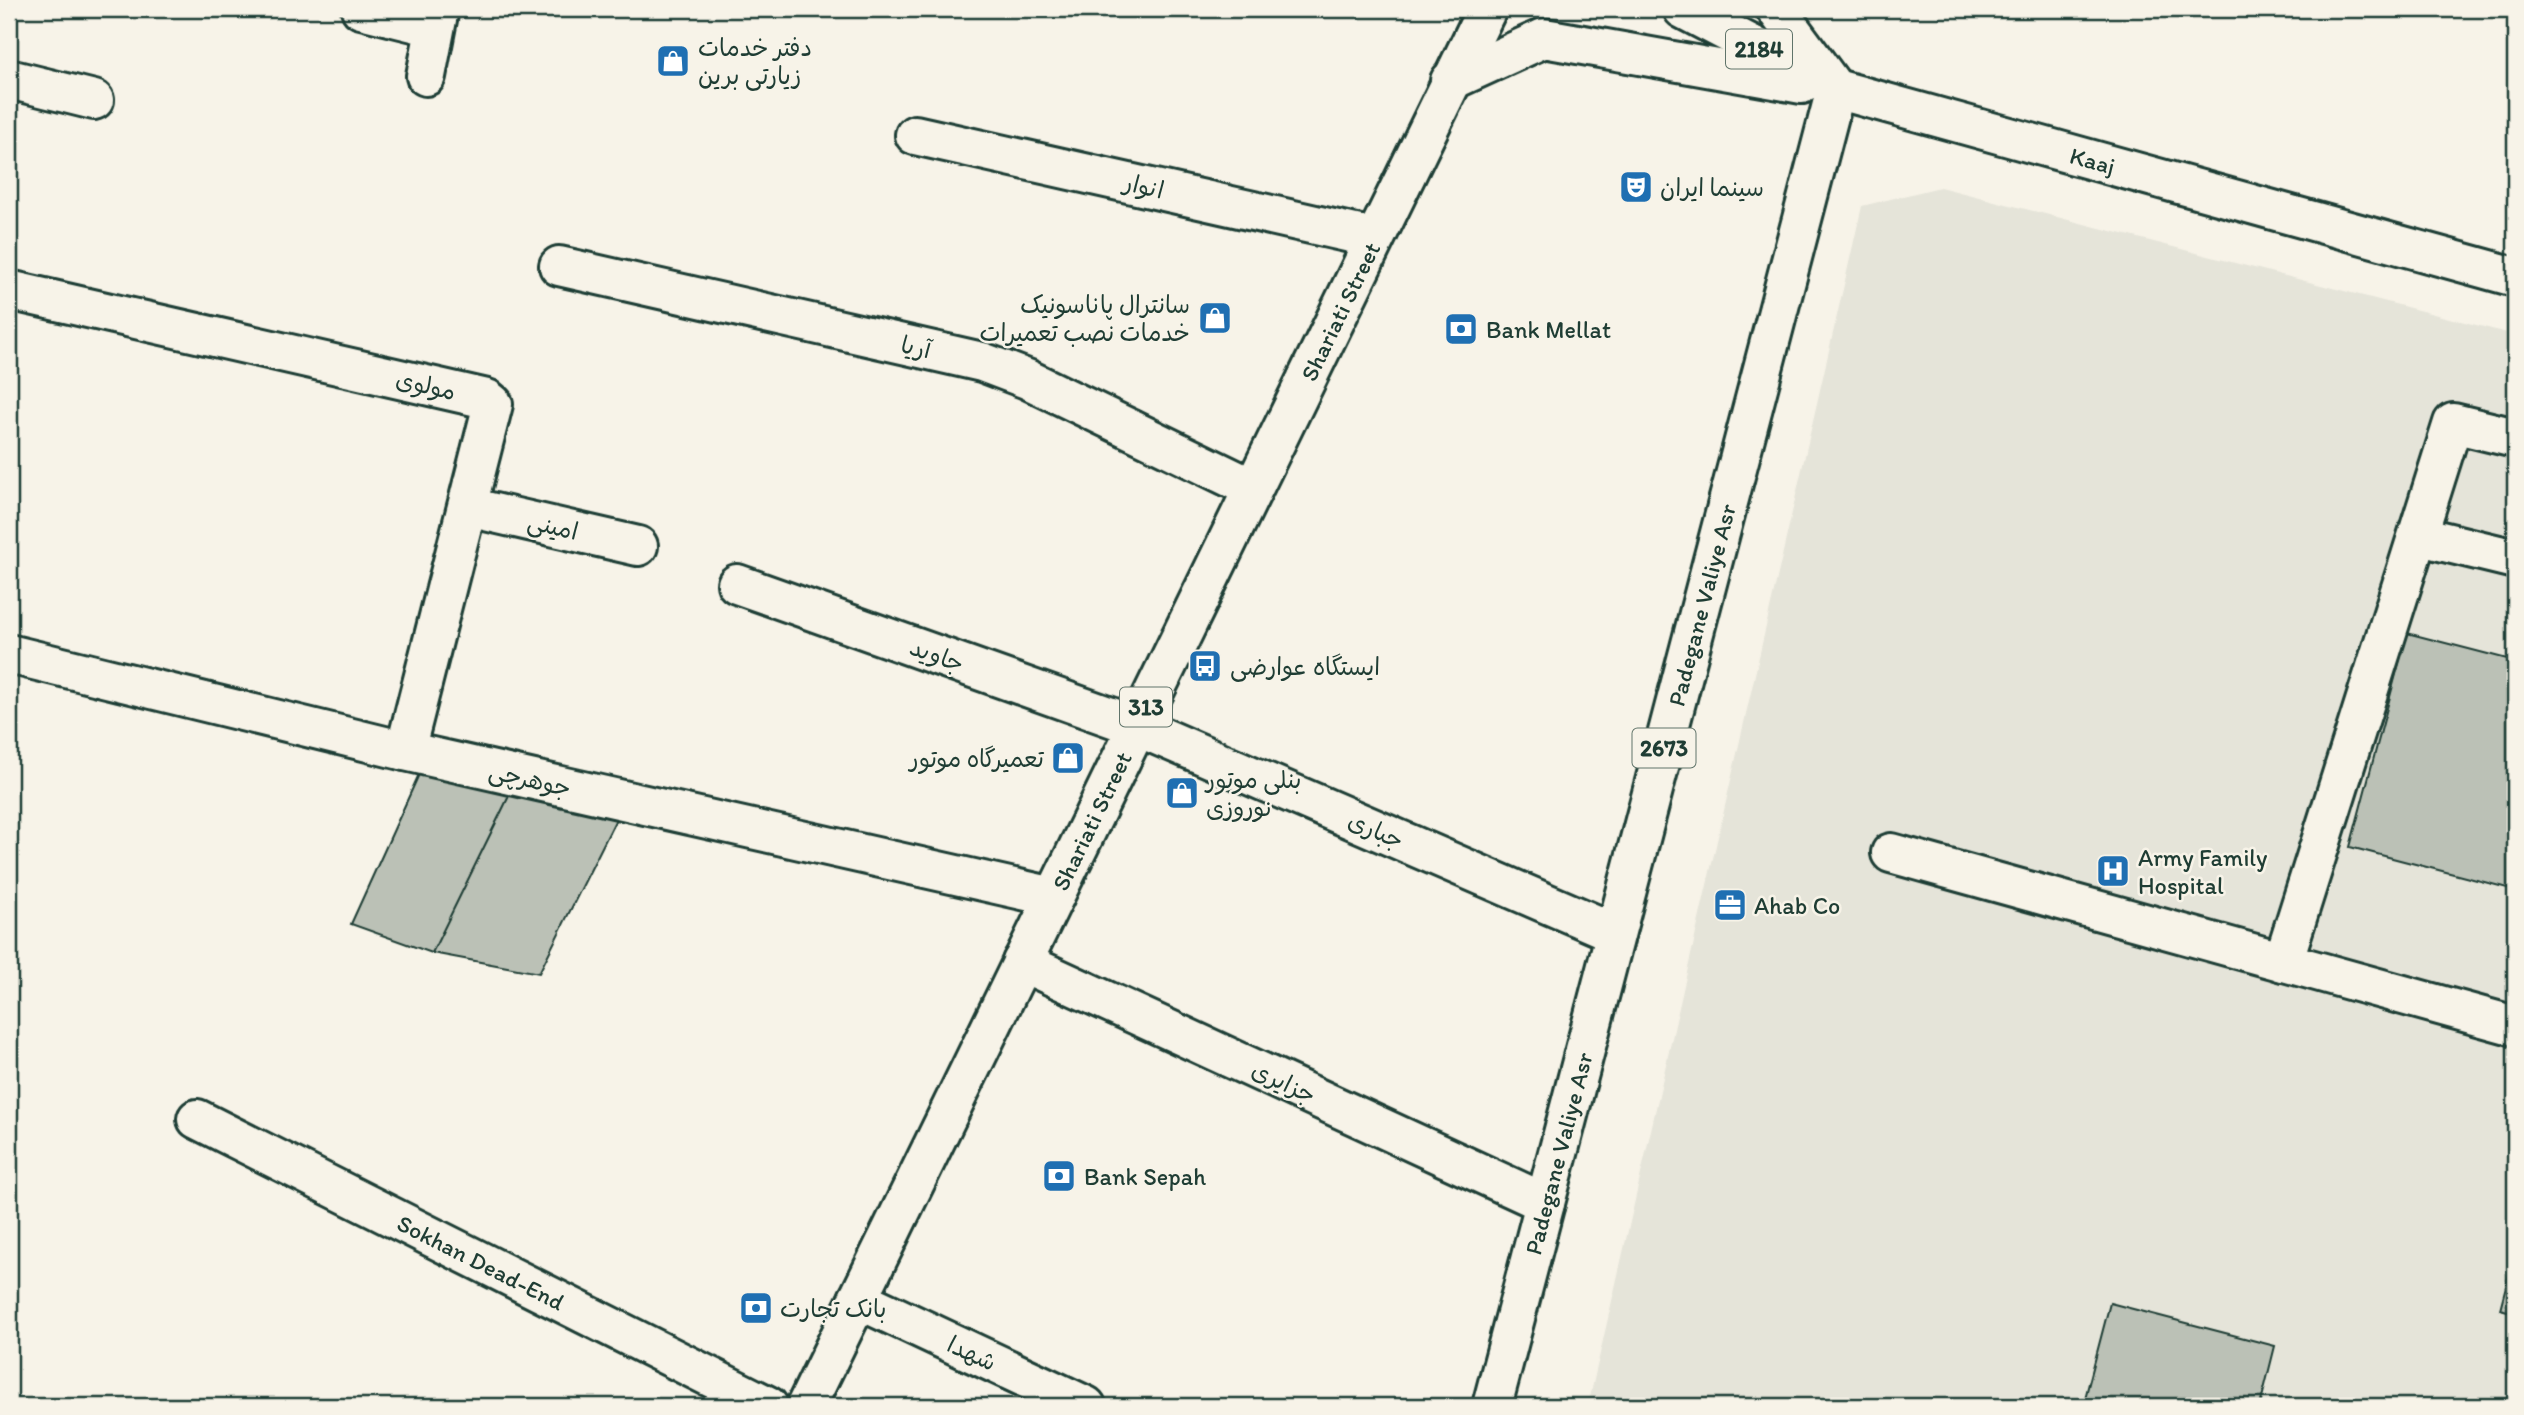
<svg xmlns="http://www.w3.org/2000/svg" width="2524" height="1415" font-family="Itim,'Playpen Sans Arabic',sans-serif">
<rect width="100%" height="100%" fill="#f7f3e8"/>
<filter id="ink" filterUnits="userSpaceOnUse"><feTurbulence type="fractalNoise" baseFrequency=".0143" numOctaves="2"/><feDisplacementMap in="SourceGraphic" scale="14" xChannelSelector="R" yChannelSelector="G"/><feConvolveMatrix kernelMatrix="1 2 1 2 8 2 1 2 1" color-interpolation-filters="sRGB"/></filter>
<g filter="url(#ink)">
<path fill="#e5e4d9" d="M 1940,187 L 2515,335 L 2515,1406 L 1588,1406 L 1862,206 Z"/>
<path fill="#bbc1b6" stroke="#1f3d34" stroke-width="2" d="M 2407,633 L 2515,661 L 2515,890 L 2350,847 Z
M 420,772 L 510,794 L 432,953 L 351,924 Z
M 510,794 L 616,819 L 539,973 L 432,953 Z
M 2515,1251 L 2515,1313 L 2500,1309 Z
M 2110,1303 L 2275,1346 L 2260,1406 L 2083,1406 Z"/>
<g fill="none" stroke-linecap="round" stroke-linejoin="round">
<defs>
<g id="minor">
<path d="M 361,9 L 434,27"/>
<path d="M 426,76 L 439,9"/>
<path d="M 9,79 L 94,100"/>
<path d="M 915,135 L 1373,238"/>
<path d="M 559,266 L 982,362 L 1027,379 L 1252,488"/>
<path d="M 9,290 L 487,399 L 493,404 L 405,751"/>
<path d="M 468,507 L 638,546"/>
<path d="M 2420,536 L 2515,559"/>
<path d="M 737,584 L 1136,726 L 1615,933"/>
<path d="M 9,654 L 405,751 L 1054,897"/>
<path d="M 1891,853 L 2515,1026"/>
<path d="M 1022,962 L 1545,1203"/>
<path d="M 2283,962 L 2453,423 L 2515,438"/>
<path id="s1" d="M 197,1119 L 768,1406"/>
<path d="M 858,1299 L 1086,1406"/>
</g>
<g id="major">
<path id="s2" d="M 1683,9 L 1836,89 L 2515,277"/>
<path d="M 1776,9 L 1830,82"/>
<path d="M 1450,81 L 1544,38 L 1802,84"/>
<path id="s3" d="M 806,1406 L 1487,9"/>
<path id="s4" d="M 1492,1406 L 1836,89"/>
</g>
</defs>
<use href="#minor" stroke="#1f3d34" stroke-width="44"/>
<use href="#major" stroke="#1f3d34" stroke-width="44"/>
<use href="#minor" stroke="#f7f3e8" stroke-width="38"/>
<use href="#major" stroke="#f7f3e8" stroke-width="38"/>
</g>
</g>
<defs>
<symbol id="shop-square" viewBox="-11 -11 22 22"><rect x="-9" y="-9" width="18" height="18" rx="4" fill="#1f6fb2" stroke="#f7f3e8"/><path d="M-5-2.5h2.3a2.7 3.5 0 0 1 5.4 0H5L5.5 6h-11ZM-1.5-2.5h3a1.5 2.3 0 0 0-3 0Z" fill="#fff"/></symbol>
<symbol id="theatre-square" viewBox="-11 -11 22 22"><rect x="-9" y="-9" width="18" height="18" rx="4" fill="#1f6fb2" stroke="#f7f3e8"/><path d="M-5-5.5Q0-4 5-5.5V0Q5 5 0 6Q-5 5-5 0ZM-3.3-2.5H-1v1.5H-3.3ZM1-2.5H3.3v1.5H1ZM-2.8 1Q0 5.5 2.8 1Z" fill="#fff"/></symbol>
<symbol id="bank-square" viewBox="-11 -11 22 22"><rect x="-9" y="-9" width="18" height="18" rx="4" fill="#1f6fb2" stroke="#f7f3e8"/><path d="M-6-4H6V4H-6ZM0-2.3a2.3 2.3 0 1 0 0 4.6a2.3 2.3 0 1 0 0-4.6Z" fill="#fff"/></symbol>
<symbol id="bus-square" viewBox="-11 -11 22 22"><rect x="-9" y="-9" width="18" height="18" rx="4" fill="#1f6fb2" stroke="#f7f3e8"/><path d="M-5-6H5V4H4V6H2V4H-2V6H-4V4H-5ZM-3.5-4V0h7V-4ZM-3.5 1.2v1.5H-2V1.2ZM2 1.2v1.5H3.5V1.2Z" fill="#fff"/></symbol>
<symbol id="hospital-square" viewBox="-11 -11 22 22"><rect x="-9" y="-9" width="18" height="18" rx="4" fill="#1f6fb2" stroke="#f7f3e8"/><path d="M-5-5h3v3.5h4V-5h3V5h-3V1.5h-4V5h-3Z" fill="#fff"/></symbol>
<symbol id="office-square" viewBox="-11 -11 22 22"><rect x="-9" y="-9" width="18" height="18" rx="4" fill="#1f6fb2" stroke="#f7f3e8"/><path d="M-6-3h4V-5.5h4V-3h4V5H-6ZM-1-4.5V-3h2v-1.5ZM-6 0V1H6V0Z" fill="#fff"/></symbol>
</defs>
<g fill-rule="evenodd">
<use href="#shop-square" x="654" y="42" width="38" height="38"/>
<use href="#theatre-square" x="1617" y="168" width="38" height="38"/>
<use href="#shop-square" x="1196" y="299" width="38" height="38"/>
<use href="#bank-square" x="1442" y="310" width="38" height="38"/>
<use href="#bus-square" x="1186" y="647" width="38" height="38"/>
<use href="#shop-square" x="1049" y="739" width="38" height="38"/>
<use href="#shop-square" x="1163" y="774" width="38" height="38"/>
<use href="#hospital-square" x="2094" y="852" width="38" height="38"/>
<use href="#office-square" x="1711" y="886" width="38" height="38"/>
<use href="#bank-square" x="1040" y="1157" width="38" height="38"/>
<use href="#bank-square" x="737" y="1289" width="38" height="38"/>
</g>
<g text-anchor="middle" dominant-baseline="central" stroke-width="5" stroke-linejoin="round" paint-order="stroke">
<g fill="#f7f3e8" stroke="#60746a" stroke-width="2">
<rect x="1726" y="29.5" width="66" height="39" rx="5"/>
<rect x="1120" y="687.5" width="52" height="39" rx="5"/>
<rect x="1632.5" y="728.5" width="63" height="39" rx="5"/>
</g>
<g font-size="23" font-weight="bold" fill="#1f3d34">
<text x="1759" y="49">2184</text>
<text x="1146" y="707">313</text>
<text x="1664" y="748">2673</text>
</g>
<g font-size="24" fill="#1f3d34" stroke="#f7f3e8" text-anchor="start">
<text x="698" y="47">دفتر خدمات<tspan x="698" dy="28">زیارتی برین</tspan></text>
<text x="1660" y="187">سینما ایران</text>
<text x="1190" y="304" text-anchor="end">سانترال پاناسونیک<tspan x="1190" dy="28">خدمات نصب تعمیرات</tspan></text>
<text x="1486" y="329">Bank Mellat</text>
<text x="1230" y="666">ایستگاه عوارضی</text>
<text x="1044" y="758" text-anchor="end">تعمیرگاه موتور</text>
<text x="1206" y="779">بنلی موتور<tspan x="1206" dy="28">نوروزی</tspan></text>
<text x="2138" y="857">Army Family<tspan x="2138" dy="28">Hospital</tspan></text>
<text x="1754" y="905">Ahab Co</text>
<text x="1084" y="1176">Bank Sepah</text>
<text x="780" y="1308">بانک تجارت</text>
</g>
<g font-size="24" fill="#1f3d34" stroke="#f7f3e8">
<text stroke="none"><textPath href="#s2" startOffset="439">Kaaj</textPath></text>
<text transform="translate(1144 186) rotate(13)">انوار</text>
<text stroke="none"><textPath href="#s3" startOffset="1218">Shariati Street</textPath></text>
<text transform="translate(916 347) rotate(13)">آریا</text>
<text transform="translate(426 385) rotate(13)">مولوی</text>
<text transform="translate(553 526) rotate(13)">امینی</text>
<text stroke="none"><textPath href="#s4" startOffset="828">Padegane Valiye Asr</textPath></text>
<text transform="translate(937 655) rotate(20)">جاوید</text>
<text transform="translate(530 779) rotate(13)">جوهرچی</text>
<text stroke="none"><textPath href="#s3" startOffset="651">Shariati Street</textPath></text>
<text transform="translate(1376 830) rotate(23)">جباری</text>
<text transform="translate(1284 1082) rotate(25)">جزایری</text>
<text stroke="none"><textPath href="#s4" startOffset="261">Padegane Valiye Asr</textPath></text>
<text stroke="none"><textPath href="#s1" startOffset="318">Sokhan Dead-End</textPath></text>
<text transform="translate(972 1353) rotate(25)">شهدا</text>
</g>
</g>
<rect width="2524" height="1415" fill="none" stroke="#f7f3e8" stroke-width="35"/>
<rect x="18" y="18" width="2489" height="1380" fill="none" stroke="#1f3d34" stroke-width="2.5" filter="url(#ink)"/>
</svg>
